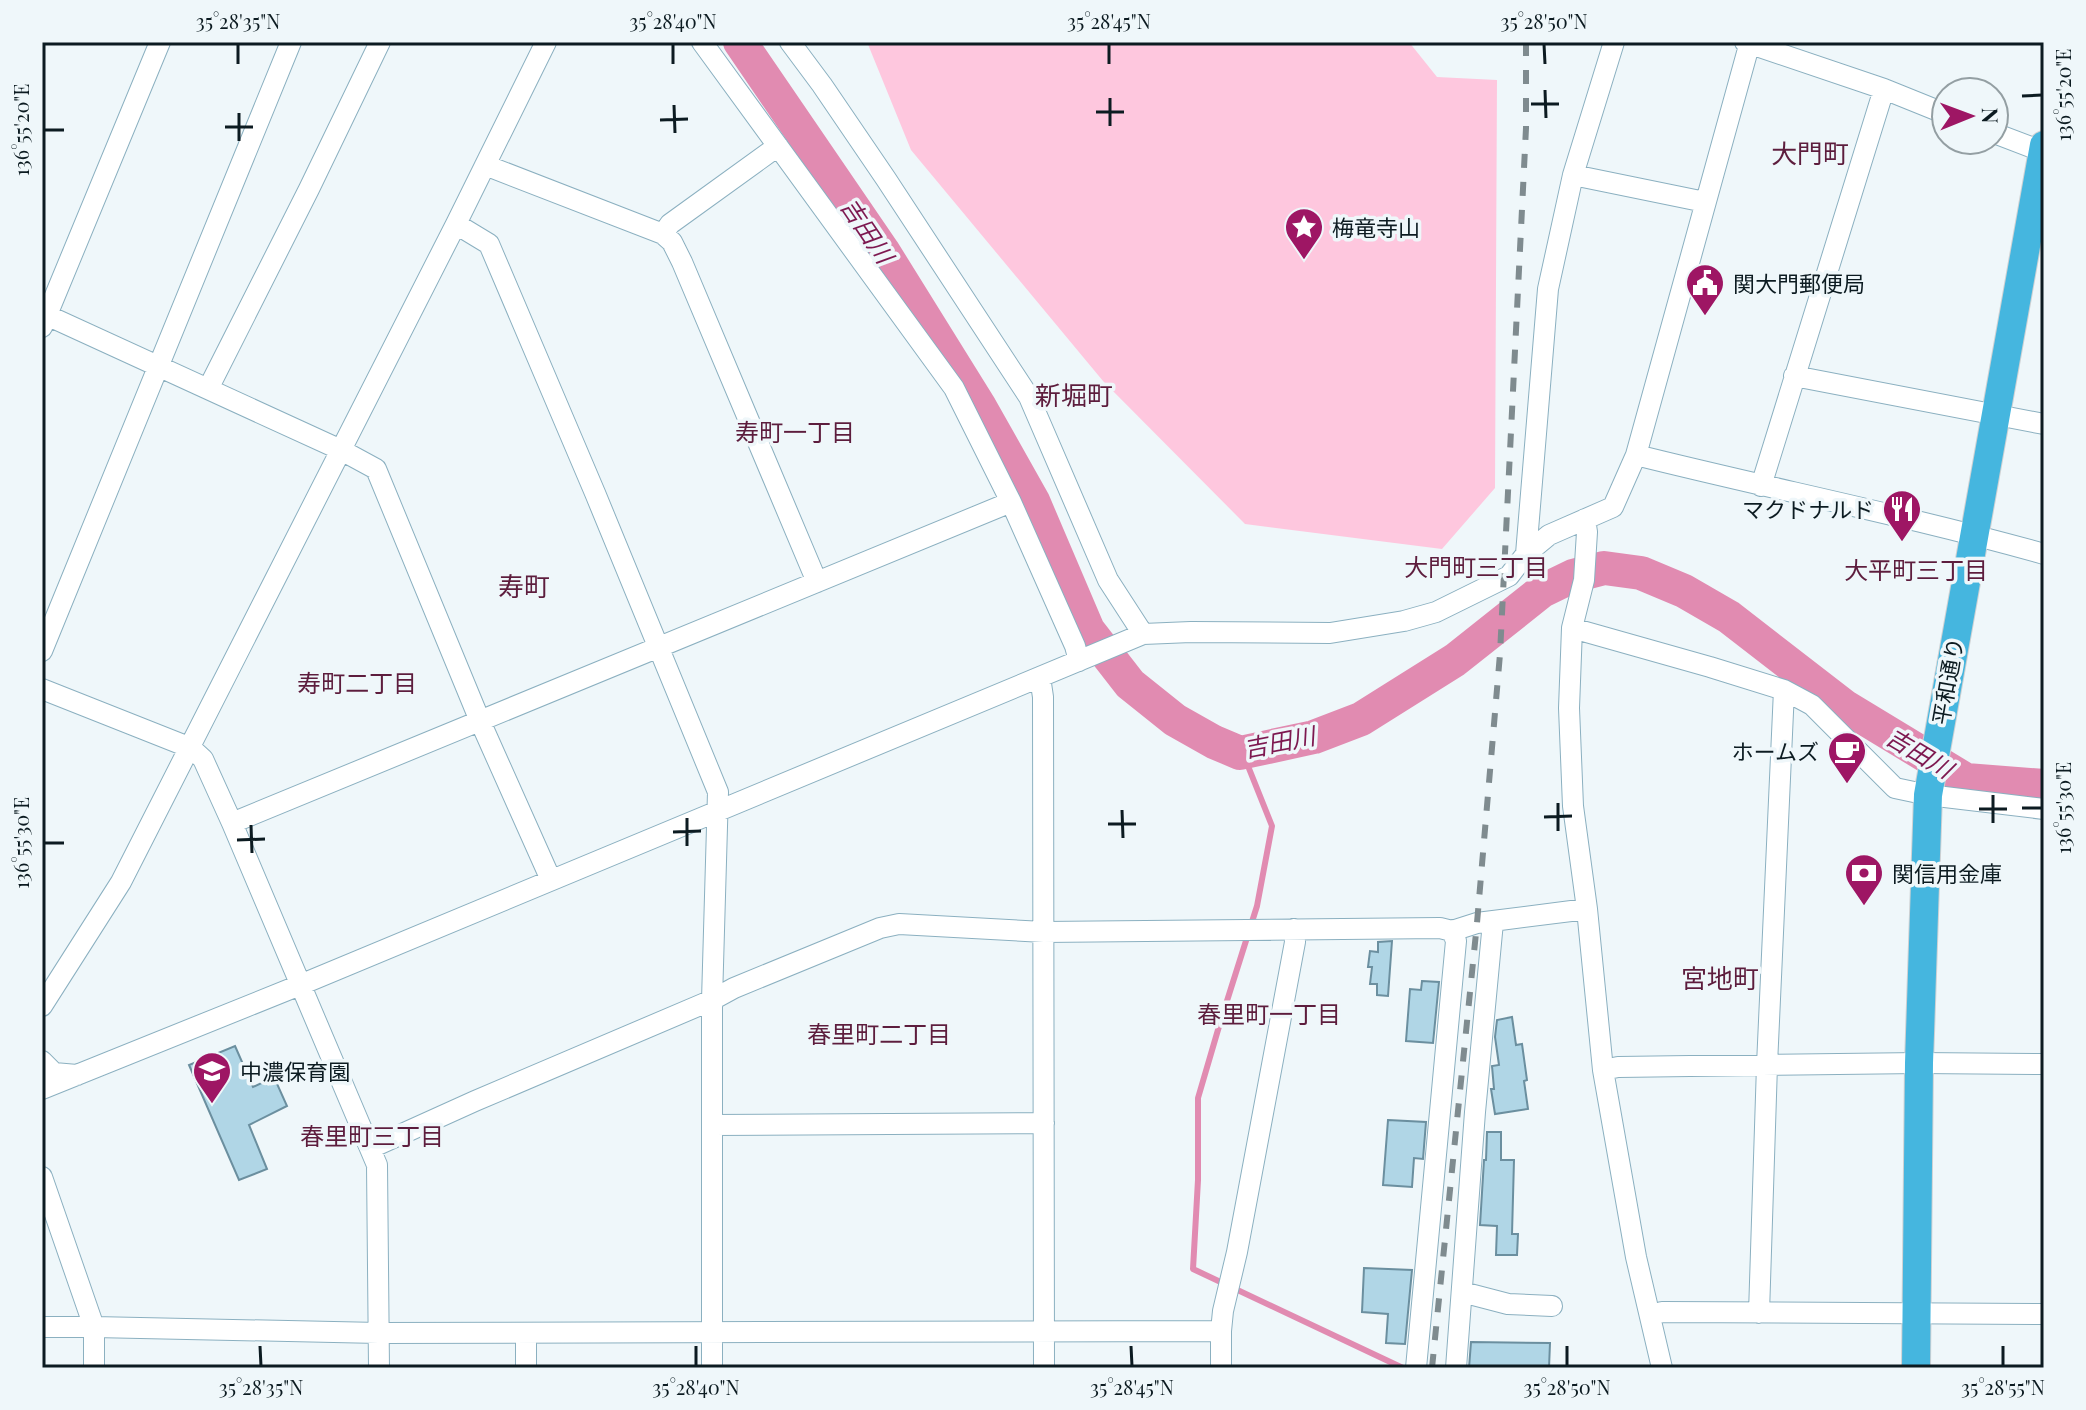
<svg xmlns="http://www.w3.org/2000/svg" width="2086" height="1410" font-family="'Playfair Display','Noto Sans JP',serif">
<rect width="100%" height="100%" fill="#eff7fa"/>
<path fill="#fec7de" d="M 867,42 L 1409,42 L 1437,77 L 1497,80 L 1495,488 L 1442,549 L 1245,524 L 1103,381 L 911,150 Z"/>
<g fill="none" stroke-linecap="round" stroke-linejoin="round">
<path stroke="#e18bb1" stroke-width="6" d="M 1240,753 L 1248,766 L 1272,826 L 1257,906 L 1220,1023 L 1198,1098 L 1198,1180 L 1193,1269 L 1403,1368"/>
<path stroke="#e18bb1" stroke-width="34" d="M 740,42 L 883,251 L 980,407 L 1033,501 L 1088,630 L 1130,684 L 1175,720 L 1214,742 L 1240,753 L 1314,737 L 1361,719 L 1455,660 L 1542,591 L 1573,576 L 1604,568 L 1641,573 L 1684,591 L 1729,617 L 1844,706 L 1966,780 L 2044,786"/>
</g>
<path fill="#b0d6e6" stroke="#6b8f9f" stroke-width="2" d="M 1392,941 L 1388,996 L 1377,995 L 1377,984 L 1370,984 L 1372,967 L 1368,967 L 1370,951 L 1378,952 L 1378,942 Z
M 1422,981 L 1439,982 L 1433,1043 L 1406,1041 L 1410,989 L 1421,990 Z
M 1512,1017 L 1516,1045 L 1522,1044 L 1527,1080 L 1524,1081 L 1528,1109 L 1495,1114 L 1491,1089 L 1494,1089 L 1492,1066 L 1499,1065 L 1495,1037 L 1497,1020 Z
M 235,1046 L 253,1087 L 274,1077 L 287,1106 L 249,1125 L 267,1169 L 239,1180 L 189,1065 Z
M 1388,1120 L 1426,1122 L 1423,1159 L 1414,1158 L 1412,1187 L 1383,1185 Z
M 1487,1132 L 1501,1132 L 1501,1160 L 1514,1160 L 1512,1234 L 1518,1234 L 1517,1255 L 1496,1255 L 1497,1226 L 1480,1225 L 1484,1160 L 1486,1160 Z
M 1364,1268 L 1412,1270 L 1405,1344 L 1386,1343 L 1388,1314 L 1362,1312 Z
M 1471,1342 L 1550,1343 L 1549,1368 L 1469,1368 Z"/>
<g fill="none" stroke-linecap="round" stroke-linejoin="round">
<defs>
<path id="minor" d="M 702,42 L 954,388 L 1011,502 L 1075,646 L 1079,661
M 790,42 L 822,85 L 886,179 L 1029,397 L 1108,580 L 1143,634
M 1745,42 L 1884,89 L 1946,114
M 1994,133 L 2044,152
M 485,165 L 663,234 L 672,242 L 682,262 L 817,582
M 1573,175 L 1705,202
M 456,224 L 489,244 L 595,493 L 718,792 L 712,1000 L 712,1368
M 663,234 L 670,224 L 778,146
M 42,313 L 341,450 L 376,469 L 480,721 L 551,880
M 42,327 L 160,42
M 1794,376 L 2044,424
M 208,389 L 309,189 L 380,42
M 1636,455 C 1772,489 1909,516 2044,554
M 1761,486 L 1884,89
M 1585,519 L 1587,532 L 1584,580 L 1572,628 L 1569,708 L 1573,806 L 1587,909 L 1603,1070 L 1636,1257 L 1662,1368
M 1526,554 L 1548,289 L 1573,175 L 1614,42
M 1572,628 L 1710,667 L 1784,690 L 1812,705 L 1895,788 L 1928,795 L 2044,809
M 42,651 L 291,42
M 1040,677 L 1043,697 L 1044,1368
M 42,689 L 191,748 L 203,759 L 232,823 L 377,1165 L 379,1368
M 232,823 L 1011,502
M 42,1006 L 121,882 L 456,224 L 546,42
M 42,1061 L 54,1073 L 77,1075
M 1603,1070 L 1618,1067 L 1919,1063 L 2044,1064
M 42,1089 L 300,985 L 1143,634 L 1191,632 L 1330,633 L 1404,621 L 1436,612 L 1509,576 L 1526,554 L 1549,535 L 1613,507 L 1636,455 L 1750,42
M 712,1125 L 1044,1123
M 371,1148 L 475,1101 L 712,1000 L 734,988 L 880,928 L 899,924 L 1044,932 L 1440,928 L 1452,931 L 1477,923 L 1587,909
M 42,1177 L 94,1327 L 94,1368
M 1462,1292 L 1508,1304 L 1552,1306
M 1759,1313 L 1767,1065 L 1784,690
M 1650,1316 L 1662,1312 L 2044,1314
M 42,1327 L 94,1327 L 379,1333 L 1221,1331
M 526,1368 L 526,1333
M 1221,1368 L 1221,1331 L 1223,1311 L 1237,1252 L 1295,942 L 1294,929
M 1416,1368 L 1456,941 L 1452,931
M 1456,1368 L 1475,1112 L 1493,922"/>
<path id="highway" d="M 1916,1368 L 1919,1063 L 1928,795 L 2044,145"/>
</defs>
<use href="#minor" stroke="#8bb0c0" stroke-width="22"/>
<use href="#highway" stroke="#ced1d3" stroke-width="30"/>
<use href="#minor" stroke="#fff" stroke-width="20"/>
<use href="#highway" stroke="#45b6df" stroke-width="28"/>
<path stroke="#7f8b8f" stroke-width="6" stroke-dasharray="14 14" stroke-linecap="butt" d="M 1432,1368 L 1477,923 L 1500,654 L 1526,128 L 1526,42"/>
</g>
<path fill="none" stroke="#0c1b21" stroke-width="3" d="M 238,44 L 238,64M 673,44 L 673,64M 1109,44 L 1109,64M 1544,44 L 1545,64M 1545,90 L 1546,118M 2022,96 L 2042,95M 1110,98 L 1110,126M 1531,104 L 1559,104M 674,105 L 675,133M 1096,112 L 1124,112M 239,113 L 239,141M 660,120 L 688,119M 225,127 L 253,127M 44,130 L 64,130M 1993,795 L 1993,823M 1558,803 L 1558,831M 2022,808 L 2042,808M 1979,809 L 2007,809M 1122,810 L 1123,838M 1544,817 L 1572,816M 687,818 L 687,846M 1108,824 L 1136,824M 251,825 L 252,853M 673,832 L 701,831M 237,840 L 265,839M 44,843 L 64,843M 260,1346 L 261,1366M 696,1346 L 696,1366M 1131,1346 L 1132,1366M 1567,1346 L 1567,1366M 2003,1346 L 2003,1366"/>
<defs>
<symbol id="sight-pin" viewBox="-11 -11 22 30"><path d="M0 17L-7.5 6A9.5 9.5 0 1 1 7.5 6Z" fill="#9e1664" stroke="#eff7fa"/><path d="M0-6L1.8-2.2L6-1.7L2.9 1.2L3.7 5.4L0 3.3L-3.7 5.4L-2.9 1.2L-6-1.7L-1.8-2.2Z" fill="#fff"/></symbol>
<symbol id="civic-pin" viewBox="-11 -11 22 30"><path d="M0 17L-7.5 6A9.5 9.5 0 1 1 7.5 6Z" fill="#9e1664" stroke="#eff7fa"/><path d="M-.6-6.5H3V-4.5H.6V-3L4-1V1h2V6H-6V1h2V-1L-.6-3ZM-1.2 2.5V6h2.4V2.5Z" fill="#fff"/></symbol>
<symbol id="restaurant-pin" viewBox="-11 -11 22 30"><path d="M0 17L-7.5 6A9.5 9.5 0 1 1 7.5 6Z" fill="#9e1664" stroke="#eff7fa"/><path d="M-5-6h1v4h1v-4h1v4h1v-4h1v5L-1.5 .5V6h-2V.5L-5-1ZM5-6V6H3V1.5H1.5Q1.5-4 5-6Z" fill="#fff"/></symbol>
<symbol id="cafe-pin" viewBox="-11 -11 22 30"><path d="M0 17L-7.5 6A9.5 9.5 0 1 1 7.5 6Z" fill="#9e1664" stroke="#eff7fa"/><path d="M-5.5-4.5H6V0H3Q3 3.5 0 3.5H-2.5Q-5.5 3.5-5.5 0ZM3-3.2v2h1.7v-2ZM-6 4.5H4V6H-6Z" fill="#fff"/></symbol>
<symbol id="bank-pin" viewBox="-11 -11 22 30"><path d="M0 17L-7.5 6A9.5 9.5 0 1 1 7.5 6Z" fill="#9e1664" stroke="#eff7fa"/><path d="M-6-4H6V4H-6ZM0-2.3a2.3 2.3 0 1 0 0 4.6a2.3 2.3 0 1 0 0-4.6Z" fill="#fff"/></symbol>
<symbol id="school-pin" viewBox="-11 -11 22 30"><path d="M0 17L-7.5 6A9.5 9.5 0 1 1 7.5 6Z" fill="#9e1664" stroke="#eff7fa"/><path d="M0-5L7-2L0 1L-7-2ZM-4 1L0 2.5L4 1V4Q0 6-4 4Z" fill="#fff"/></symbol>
</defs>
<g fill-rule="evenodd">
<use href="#sight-pin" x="1282" y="205" width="44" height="60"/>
<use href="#civic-pin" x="1683" y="261" width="44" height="60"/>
<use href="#restaurant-pin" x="1880" y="487" width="44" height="60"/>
<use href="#cafe-pin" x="1825" y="729" width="44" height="60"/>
<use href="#bank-pin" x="1842" y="851" width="44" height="60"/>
<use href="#school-pin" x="190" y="1049" width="44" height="60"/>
</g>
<g text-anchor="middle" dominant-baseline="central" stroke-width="7" stroke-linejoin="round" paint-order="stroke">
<g font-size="22" fill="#0c1b21" stroke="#eff7fa" text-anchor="start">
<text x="1332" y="227">梅竜寺山</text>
<text x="1733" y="283">関大門郵便局</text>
<text x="1874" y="509" text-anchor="end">マクドナルド</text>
<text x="1819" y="751" text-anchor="end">ホームズ</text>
<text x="1892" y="873">関信用金庫</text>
<text x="240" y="1071">中濃保育園</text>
</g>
<g font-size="22" fill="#0c1b21" stroke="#eff7fa">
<text transform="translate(1947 681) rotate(-80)">平和通り</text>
</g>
<g font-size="24" font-style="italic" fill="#7d1850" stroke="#eff7fa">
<text transform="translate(868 230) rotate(56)">吉田川</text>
<text transform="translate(1279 741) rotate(-11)">吉田川</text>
<text transform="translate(1920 752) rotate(31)">吉田川</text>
</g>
<g font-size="24" fill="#5d1d3d" stroke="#eff7fa">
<text x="795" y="431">寿町一丁目</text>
<text x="1476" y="566">大門町三丁目</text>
<text x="1916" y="569">大平町三丁目</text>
<text x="357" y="682">寿町二丁目</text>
<text x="1269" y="1013">春里町一丁目</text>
<text x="879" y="1033">春里町二丁目</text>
<text x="372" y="1135">春里町三丁目</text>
</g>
<g font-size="26" fill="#5d1d3d" stroke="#eff7fa">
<text x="1810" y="152">大門町</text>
<text x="1074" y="394">新堀町</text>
<text x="524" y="585">寿町</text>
<text x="1720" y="977">宮地町</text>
</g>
</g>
<rect width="2086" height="1410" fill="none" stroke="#eff7fa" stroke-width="88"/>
<g transform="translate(1970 116) rotate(89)"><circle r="38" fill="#eff7fa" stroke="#949fa3" stroke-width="2"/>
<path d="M0-6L14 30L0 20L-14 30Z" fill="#9e1664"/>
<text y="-12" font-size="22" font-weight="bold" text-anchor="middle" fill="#0c1b21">N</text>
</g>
<rect x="44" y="44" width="1998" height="1322" fill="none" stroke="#0c1b21" stroke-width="3"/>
<g font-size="20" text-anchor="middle" fill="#0c1b21">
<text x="238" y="29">35°28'35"N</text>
<text x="673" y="29">35°28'40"N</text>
<text x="1109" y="29">35°28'45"N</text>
<text x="1544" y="29">35°28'50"N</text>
<text transform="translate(2064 95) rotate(-90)" y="7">136°55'20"E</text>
<text transform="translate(22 130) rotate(-90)" y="7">136°55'20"E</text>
<text transform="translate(2064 808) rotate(-90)" y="7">136°55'30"E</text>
<text transform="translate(22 843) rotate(-90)" y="7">136°55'30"E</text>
<text x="261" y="1395">35°28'35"N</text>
<text x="696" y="1395">35°28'40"N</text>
<text x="1132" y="1395">35°28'45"N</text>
<text x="1567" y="1395">35°28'50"N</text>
<text x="2003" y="1395">35°28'55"N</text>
</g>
</svg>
